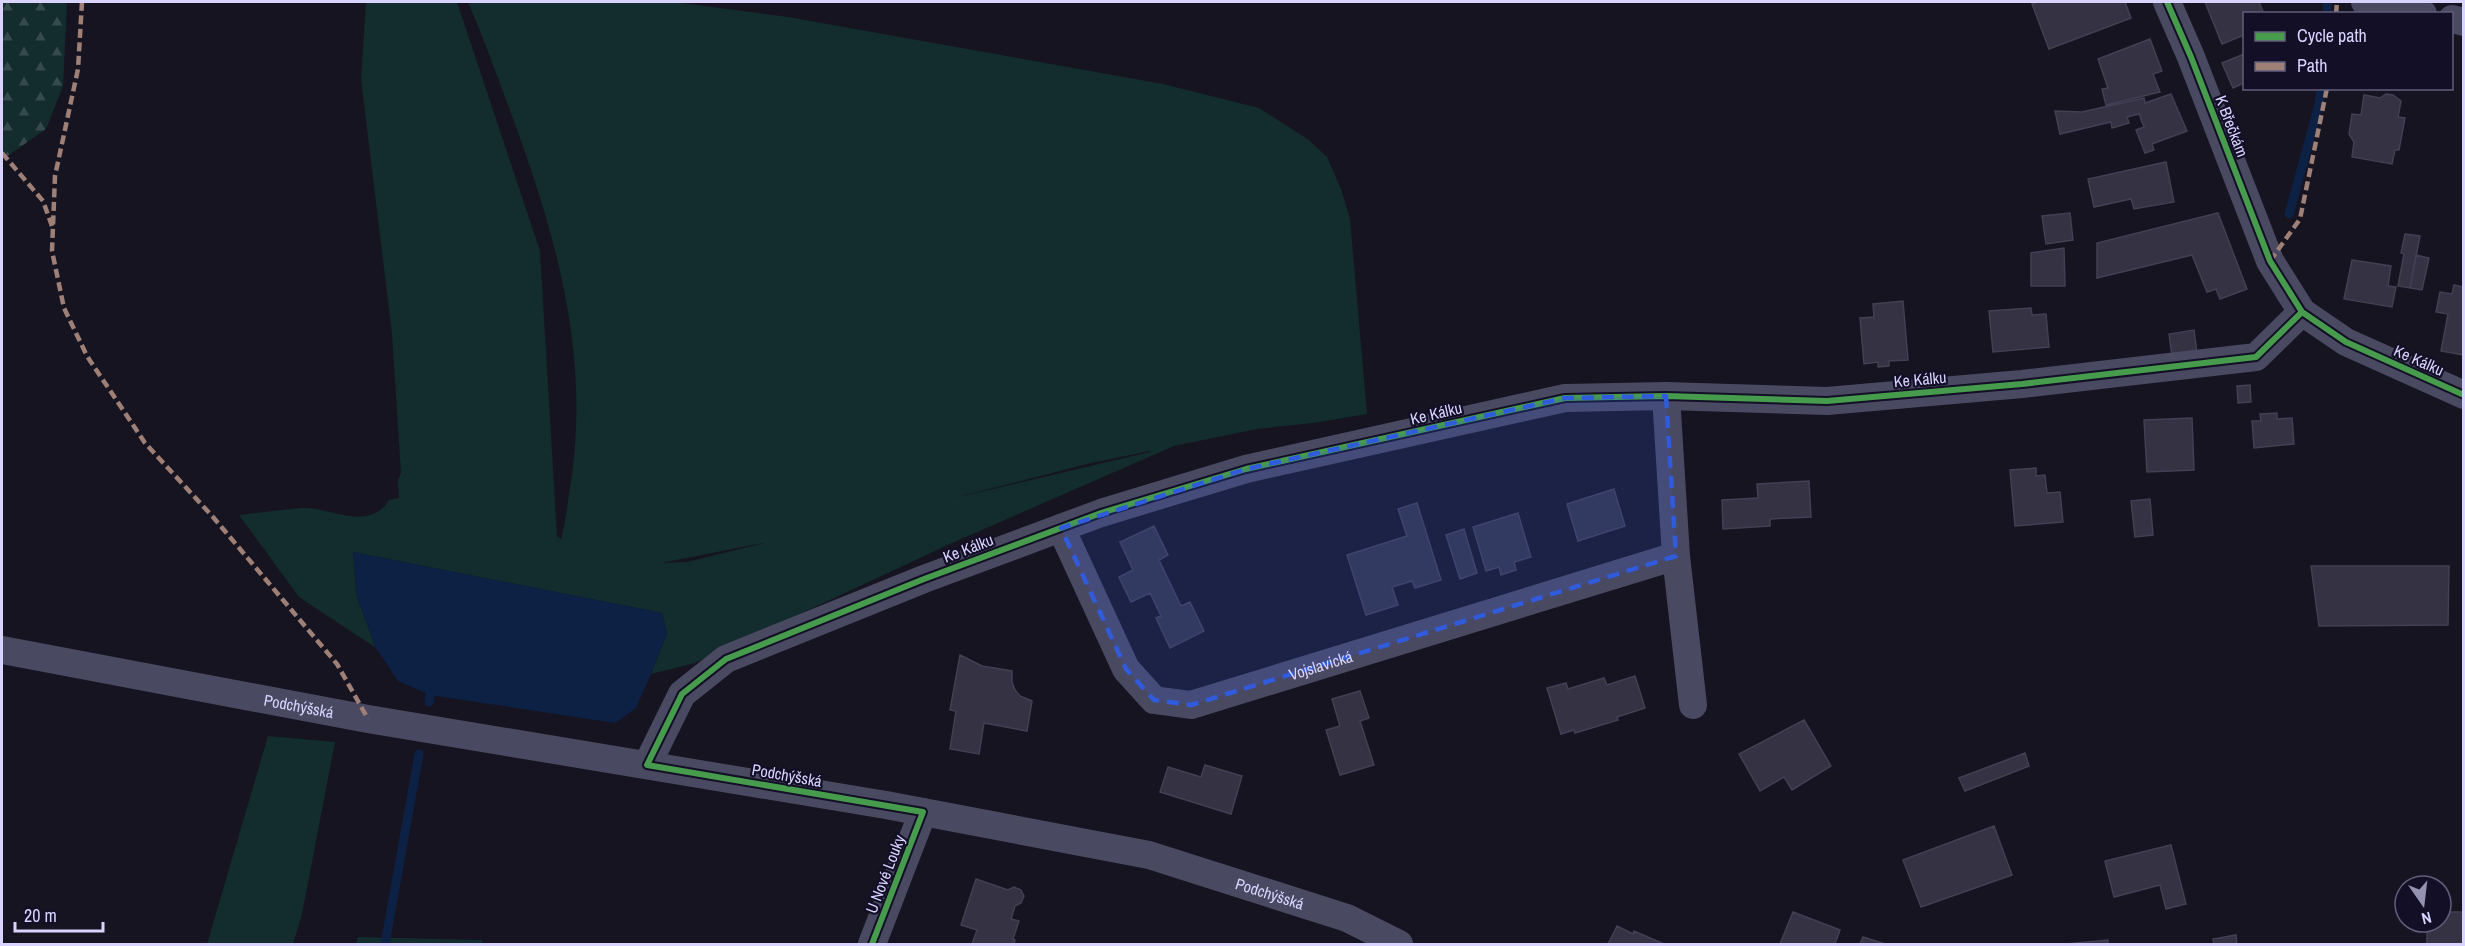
<svg xmlns="http://www.w3.org/2000/svg" width="2465" height="946" font-family="'Archivo Narrow',sans-serif">
<defs>
<pattern id="forest-firs" width="22" height="20" patternUnits="userSpaceOnUse" patternTransform="scale(1.5)"><rect width="22" height="20" fill="#132c2d"/><path d="M5 1l3.5 6h-7zM16 11l3.5 6h-7z" fill="#354a4c"/></pattern>
</defs>
<rect width="100%" height="100%" fill="#161421"/>
<path fill="#132c2d" fill-rule="evenodd" d="M 366,2 L 457,2 L 540,251 L 557,536 L 561,539 C 565,525 567,509 569,494 C 592,361 558,241 512,116 C 498,78 484,39 468,2 L 674,2 L 788,17 L 1163,84 L 1259,108 L 1309,140 L 1327,157 L 1341,189 L 1350,219 L 1367,414 L 1313,423 L 1257,429 L 1174,446 L 952,543 L 695,663 L 651,674 L 667,634 L 662,613 L 353,552 L 357,597 L 376,648 L 299,597 L 239,515 C 261,513 282,509 304,508 C 333,508 369,532 389,500 L 399,498 L 398,480 L 401,473 L 392,334 L 361,79 ZM 1150,451 L 1150,452 L 950,499 L 1091,463 ZM 764,543 L 687,562 L 661,563 L 763,543 Z
M 268,736 L 335,742 L 302,914 L 293,944 L 207,944 Z
M 358,937 L 482,940 L 482,944 L 356,944 Z"/>
<path fill="url(#forest-firs)" d="M 2,2 L 67,2 L 63,86 L 46,129 L 6,157 L 2,157 Z"/>
<path fill="#0d2144" d="M 353,552 L 662,613 L 667,634 L 651,674 L 636,708 L 615,723 L 430,695 L 398,681 L 376,648 L 357,597 Z"/>
<g fill="none" stroke-linecap="round" stroke-linejoin="round">
<path stroke="#0d2144" stroke-width="9" d="M 2327,2 L 2328,14
M 2289,214 L 2319,104 L 2321,88
M 429,702 L 430,695
M 385,944 L 419,754"/>
</g>
<path fill="#343243" stroke="#433f54" stroke-width="1.5" d="M 2038,2 L 2125,2 L 2131,18 L 2049,49 L 2032,4 Z
M 2205,2 L 2259,2 L 2264,14 L 2244,14 L 2244,35 L 2222,44 Z
M 2150,39 L 2162,71 L 2153,74 L 2160,92 L 2106,105 L 2102,89 L 2108,88 L 2098,59 Z
M 2244,54 L 2244,83 L 2233,88 L 2222,63 Z
M 2171,94 L 2187,131 L 2152,144 L 2154,150 L 2145,153 L 2136,130 L 2144,127 L 2139,114 L 2127,117 L 2129,123 L 2112,128 L 2111,122 L 2060,134 L 2055,111 L 2082,112 L 2144,98 L 2145,103 Z
M 2386,94 L 2393,95 L 2401,101 L 2398,117 L 2405,118 L 2399,150 L 2395,150 L 2392,164 L 2352,157 L 2354,142 L 2349,134 L 2352,114 L 2361,115 L 2364,95 L 2380,98 Z
M 2166,162 L 2174,202 L 2134,209 L 2131,199 L 2094,207 L 2088,179 Z
M 2070,213 L 2073,240 L 2046,244 L 2042,216 Z
M 2218,213 L 2247,289 L 2220,299 L 2216,289 L 2207,292 L 2192,255 L 2097,278 L 2097,243 Z
M 2405,234 L 2420,236 L 2410,288 L 2398,286 L 2404,254 L 2401,253 Z
M 2064,248 L 2065,286 L 2031,286 L 2031,253 Z
M 2416,255 L 2429,258 L 2422,290 L 2410,288 Z
M 2352,260 L 2391,266 L 2388,286 L 2396,287 L 2392,307 L 2344,299 Z
M 2454,285 L 2464,287 L 2464,355 L 2441,351 L 2448,314 L 2436,312 L 2440,292 L 2452,294 Z
M 1903,301 L 1908,360 L 1889,361 L 1889,366 L 1878,367 L 1878,362 L 1864,364 L 1860,318 L 1874,317 L 1873,304 Z
M 2031,308 L 2032,315 L 2046,314 L 2049,347 L 1993,352 L 1989,311 Z
M 2194,330 L 2197,353 L 2172,356 L 2169,334 Z
M 2250,385 L 2251,402 L 2238,403 L 2237,386 Z
M 2277,413 L 2277,419 L 2292,418 L 2294,444 L 2254,448 L 2252,421 L 2261,421 L 2260,414 Z
M 2192,418 L 2194,470 L 2147,472 L 2144,420 Z
M 2036,468 L 2036,476 L 2045,475 L 2047,493 L 2060,492 L 2063,522 L 2015,526 L 2010,470 Z
M 1809,481 L 1811,517 L 1770,519 L 1770,526 L 1723,529 L 1722,500 L 1758,498 L 1757,484 Z
M 1614,489 L 1625,526 L 1578,541 L 1567,504 Z
M 2150,499 L 2153,535 L 2135,537 L 2131,501 Z
M 1417,503 L 1441,580 L 1415,588 L 1412,581 L 1392,587 L 1398,605 L 1366,615 L 1347,555 L 1407,536 L 1398,509 Z
M 1518,513 L 1531,557 L 1514,562 L 1516,570 L 1501,575 L 1499,567 L 1486,571 L 1473,527 Z
M 1154,526 L 1168,555 L 1159,560 L 1181,606 L 1190,602 L 1204,631 L 1170,648 L 1156,618 L 1161,616 L 1150,593 L 1131,602 L 1119,577 L 1133,570 L 1120,542 Z
M 1464,529 L 1477,573 L 1460,579 L 1446,535 Z
M 2311,566 L 2449,566 L 2448,625 L 2319,626 Z
M 960,655 L 982,666 L 1012,671 L 1012,682 L 1015,690 L 1020,696 L 1032,701 L 1027,731 L 984,723 L 979,754 L 950,749 L 956,711 L 950,710 Z
M 1635,676 L 1645,708 L 1617,717 L 1618,720 L 1575,733 L 1574,730 L 1561,734 L 1547,688 L 1566,683 L 1568,689 L 1604,678 L 1607,685 Z
M 1360,691 L 1369,718 L 1360,721 L 1374,765 L 1340,775 L 1326,730 L 1340,726 L 1332,699 Z
M 1804,720 L 1831,766 L 1792,790 L 1784,777 L 1760,791 L 1739,754 Z
M 2025,753 L 2029,766 L 1965,791 L 1959,778 Z
M 1205,765 L 1242,776 L 1231,814 L 1160,792 L 1168,767 L 1201,777 Z
M 1994,826 L 2012,875 L 1921,907 L 1903,860 Z
M 2171,845 L 2186,904 L 2166,909 L 2160,885 L 2114,897 L 2105,861 Z
M 976,879 L 1008,890 L 1014,887 L 1021,890 L 1024,896 L 1021,903 L 1015,906 L 1011,919 L 1019,921 L 1013,939 L 1015,940 L 1014,944 L 972,944 L 977,930 L 961,925 Z
M 1793,912 L 1840,930 L 1835,944 L 1780,944 Z
M 2441,912 L 2464,912 L 2464,944 L 2427,944 L 2427,922 L 2441,922 Z
M 1617,926 L 1633,934 L 1634,931 L 1664,944 L 1608,944 Z
M 2236,935 L 2237,944 L 2214,944 L 2213,939 Z
M 1863,937 L 1885,944 L 1860,944 Z
M 2108,940 L 2108,944 L 2065,944 Z"/>
<g fill="none" stroke-linecap="round" stroke-linejoin="round">
<g stroke="#4a4962" stroke-width="28">
<path d="M 2167,2 L 2191,57 L 2270,261 L 2302,312 L 2346,342 L 2464,395"/>
<path d="M 2365,2 L 2423,14"/>
<path d="M 2452,19 L 2464,22"/>
<path d="M 1666,396 L 1676,556 L 1693,705"/>
<path id="s1" d="M 1061,528 L 1126,669 L 1154,700 L 1191,705 L 1676,556"/>
<path id="s2" d="M 2,650 L 368,719 L 886,805 L 1149,855 L 1347,918 L 1399,944"/>
<path d="M 647,765 L 682,694 L 726,659 L 924,579 L 1101,513 L 1246,469 L 1565,398 L 1666,396 L 1827,401 L 2022,384 L 2256,357 L 2302,312"/>
<path d="M 872,944 L 923,812"/>
</g>
<path stroke="#9e8076" stroke-width="4.5" stroke-dasharray="9 4.5" stroke-linecap="butt" d="M 82,2 L 78,69 L 55,176 L 52,251 L 64,308 L 87,356 L 145,443 L 213,517 L 337,664 L 368,719
M 2336,14 L 2337,2
M 2,153 L 43,201 L 52,226
M 2270,261 L 2300,219 L 2327,88"/>
<defs>
<path id="cycleway" d="M 2167,2 L 2191,57 L 2270,261 L 2302,312 L 2346,342 L 2464,395
M 872,944 L 923,812 L 647,765 L 682,694 L 726,659 L 924,579 L 1101,513 L 1246,469 L 1565,398 L 1666,396 L 1827,401 L 2022,384 L 2256,357 L 2302,312"/>
</defs>
<use href="#cycleway" stroke="#130f26" stroke-width="10"/>
<use href="#cycleway" stroke="#469c4c" stroke-width="6"/>
</g>
<path fill="#305bdc" fill-opacity="0.2" stroke="#305bdc" stroke-width="4.5" stroke-dasharray="12 8" stroke-linejoin="round" d="M 1666,396 L 1676,556 L 1191,705 L 1154,700 L 1126,669 L 1061,528 L 1246,469 L 1565,398 Z"/>
<g text-anchor="middle" dominant-baseline="central" stroke-width="4.5" stroke-linejoin="round" paint-order="stroke">
<g font-size="16" fill="#d9d4ff" stroke="#130f26">
<text transform="translate(2232 126) rotate(69)">K Břečkám</text>
<text transform="translate(2419 360) rotate(24)">Ke Kálku</text>
<text transform="translate(1920 379) rotate(-5)">Ke Kálku</text>
<text transform="translate(1436 413) rotate(-13)">Ke Kálku</text>
<text transform="translate(968 548) rotate(-21)">Ke Kálku</text>
<text stroke="none"><textPath href="#s1" startOffset="370">Vojslavická</textPath></text>
<text stroke="none"><textPath href="#s2" startOffset="302">Podchýšská</textPath></text>
<text transform="translate(787 775) rotate(10)">Podchýšská</text>
<text transform="translate(885 874) rotate(-69)">U Nové Louky</text>
<text stroke="none"><textPath href="#s2" startOffset="1292">Podchýšská</textPath></text>
</g>
</g>
<rect width="2465" height="946" fill="none" stroke="#d9d4ff" stroke-width="6"/>
<rect x="2243" y="12" width="210" height="78" fill="#130f26" stroke="#625e7d" stroke-width="1.5"/>
<rect x="2255" y="32" width="30" height="9" fill="#469c4c" stroke="#625e7d" stroke-width="1.5"/>
<text x="2297" y="42" font-size="18" fill="#d9d4ff">Cycle path</text>
<rect x="2255" y="62" width="30" height="9" fill="#9e8076" stroke="#625e7d" stroke-width="1.5"/>
<text x="2297" y="72" font-size="18" fill="#d9d4ff">Path</text>
<g transform="translate(2423 904) rotate(166)"><circle r="28" fill="#130f26" stroke="#625e7d" stroke-width="1.5"/>
<path d="M0-4.5L10 22L0 15L-10 22Z" fill="#9591b1"/>
<text y="-9" font-size="16" font-weight="bold" text-anchor="middle" fill="#d9d4ff">N</text>
</g>
<path d="M15 922v9h88v-9" fill="none" stroke="#d9d4ff" stroke-width="3"/>
<text x="24" y="922" font-size="18" fill="#d9d4ff" stroke="#130f26" stroke-width="4.5" paint-order="stroke">20 m</text>
</svg>
